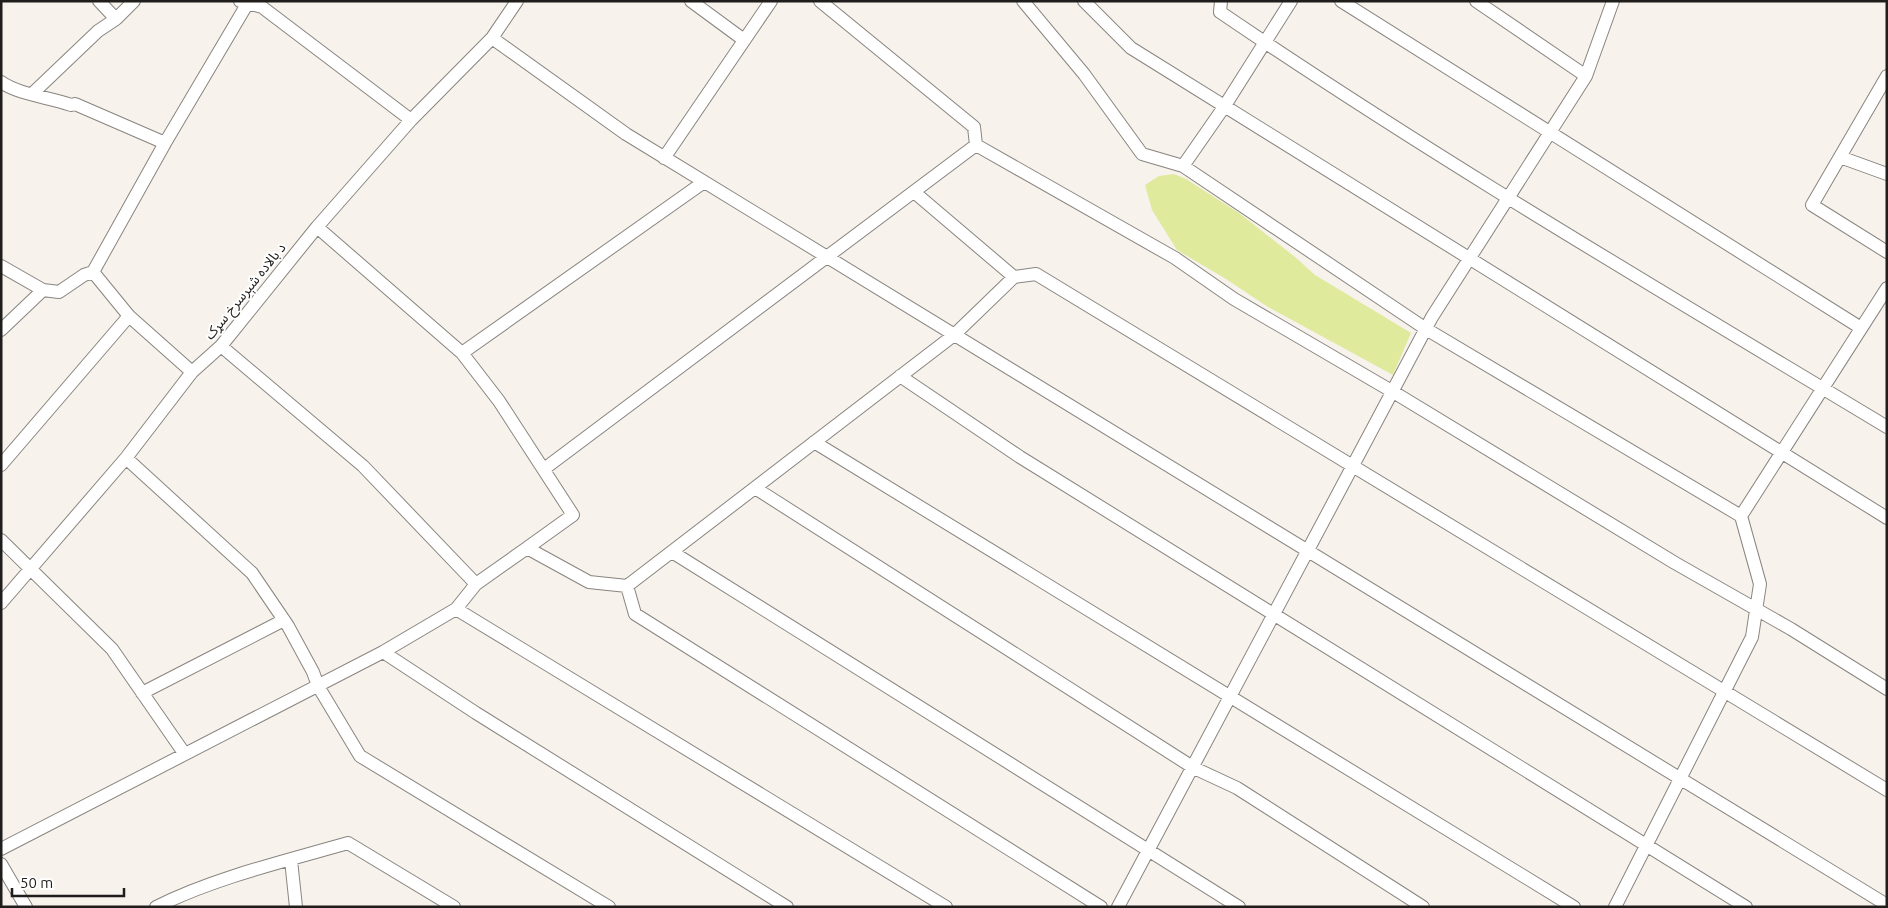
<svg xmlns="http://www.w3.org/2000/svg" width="1888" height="908" font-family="Ubuntu,'Noto Sans Arabic',sans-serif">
<rect width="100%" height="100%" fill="#f7f2ec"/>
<path fill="#dfea9c" d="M 1174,174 L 1186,179 L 1239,213 L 1295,257 L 1315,275 L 1411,333 L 1393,375 L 1268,307 L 1226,279 L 1177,250 L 1152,210 L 1145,185 L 1159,176 Z"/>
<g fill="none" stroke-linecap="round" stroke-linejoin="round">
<defs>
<path id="minor" d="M 99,1 L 116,19 L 134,1
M 240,1 L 262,7 L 411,120
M 691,1 L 744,40
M 820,1 L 974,127 L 976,145 L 1175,258 L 1234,299 L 1395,393 L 1675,563 L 1791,629 L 1887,689
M 1023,1 L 1084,74 L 1142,154 L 1183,166 L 1426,329 L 1741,516
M 1084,1 L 1131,48 L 1887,518
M 1221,1 L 1220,12 C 1436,159 1663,292 1887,427
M 1341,1 L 1861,328
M 1476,1 L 1586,76
M 492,38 L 626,134 L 1887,905
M 1887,76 L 1812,205 L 1887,252
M 1,82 C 20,95 49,97 71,105 L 75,104 L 165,143
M 33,93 L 98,31 L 116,19
M 1840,157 L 1887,174
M 664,158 L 771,1
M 1183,166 L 1224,107 L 1291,1
M 914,192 L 1014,277 L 1036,274 L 1887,790
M 317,227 L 462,353 L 499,401 L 573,515 L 527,548
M 1,266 L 43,290
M 93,272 L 129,316 L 192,372
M 1,330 L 43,290 L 59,292 L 84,275 L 93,272 L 165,143 L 249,1
M 221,346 L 363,466 L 476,584
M 462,353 L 704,182
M 900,376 L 1020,457 L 1746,907
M 814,442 L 1574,907
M 126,458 L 252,573 L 288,626 L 313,672 L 318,686 L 360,756 L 609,907
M 1,465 L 129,316
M 544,469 L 976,145
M 755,488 L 1194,768 L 1237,788 L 1423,907
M 1,540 L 112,649 L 184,753
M 672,552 L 1239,907
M 627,586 L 635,614 L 1101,907
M 1,603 L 126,458 L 192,372 L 221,346 L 317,227 L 411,120 L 492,38 L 517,1
M 456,609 L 946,907
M 383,652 L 476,713 L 787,907
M 142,693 L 284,620
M 1,849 L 383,652 L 456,609 L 476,584 L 527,548 L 589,582 L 627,586 L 954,335 L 1014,277
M 291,860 L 296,907
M 1,864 L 26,907
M 156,907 C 214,878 285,861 348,843 L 454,907
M 1118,907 L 1432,317 L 1586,76 L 1613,1
M 1615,907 L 1752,637 L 1760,584 L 1741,516 L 1887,288"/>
</defs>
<use href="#minor" stroke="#89847f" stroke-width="14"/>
<use href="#minor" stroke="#fff" stroke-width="12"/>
</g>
<g text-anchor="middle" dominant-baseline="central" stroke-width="4" stroke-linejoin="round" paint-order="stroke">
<g font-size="14" fill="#201e1c" stroke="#fff">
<text transform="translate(245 291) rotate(-51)">د بالاده شېرسرخ سړک</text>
</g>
</g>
<rect width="1888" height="908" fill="none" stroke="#201e1c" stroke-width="5"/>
<path d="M12 888v8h112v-8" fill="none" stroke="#201e1c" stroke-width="2.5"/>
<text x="20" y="888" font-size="15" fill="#201e1c" stroke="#ffffff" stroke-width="4" paint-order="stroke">50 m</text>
</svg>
